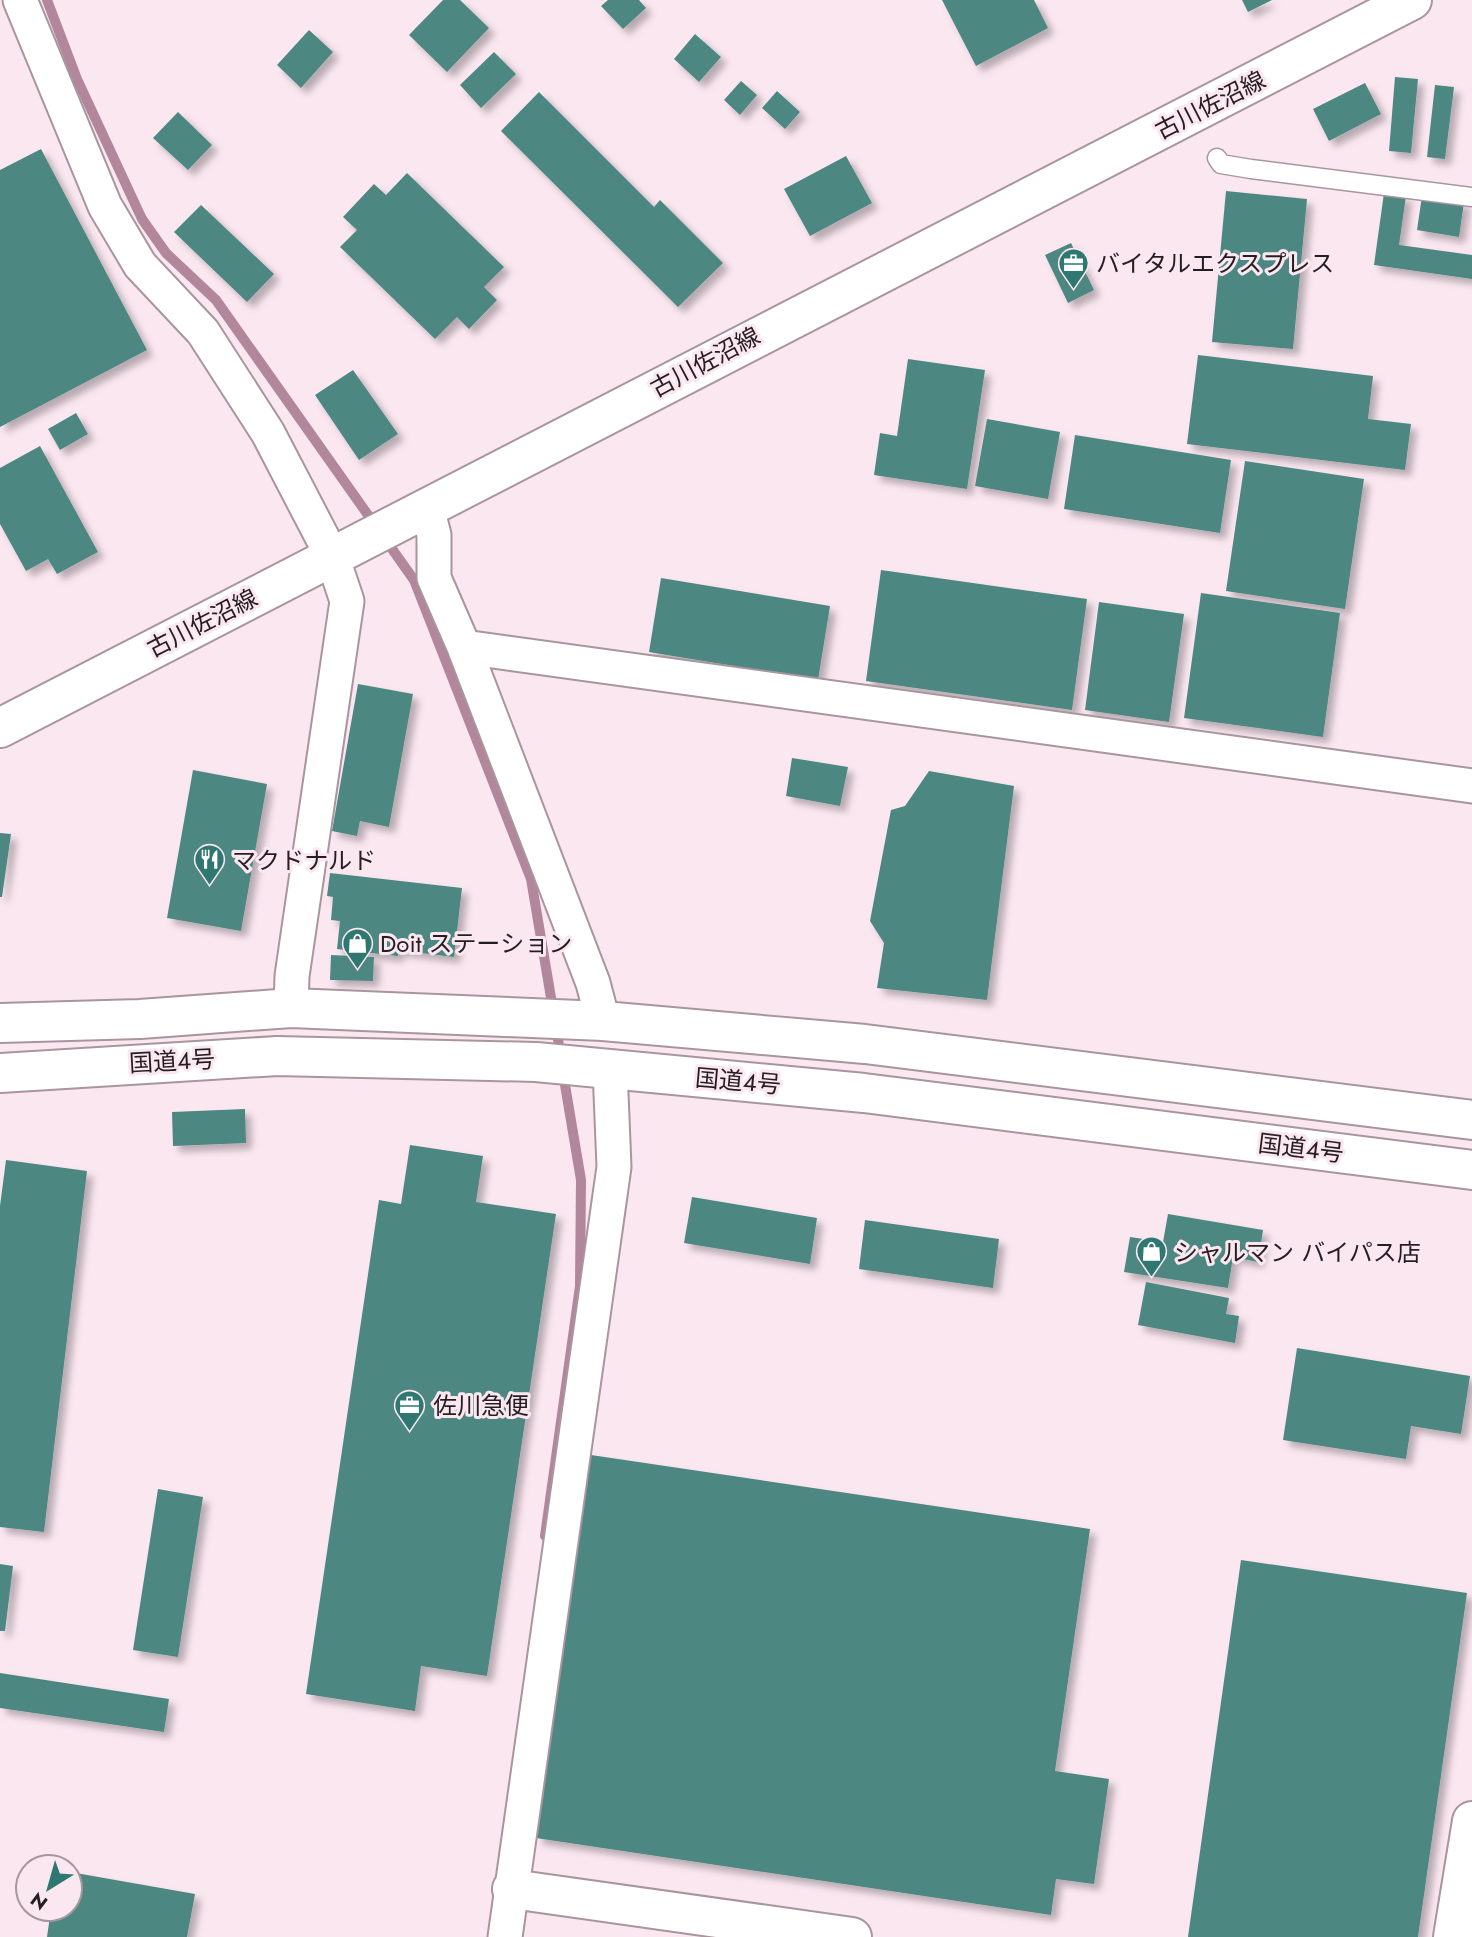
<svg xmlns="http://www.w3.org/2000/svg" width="1472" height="1937" font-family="Jost,'Noto Sans JP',sans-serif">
<defs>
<filter id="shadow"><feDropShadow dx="6" dy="6" stdDeviation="3.5" flood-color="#0004"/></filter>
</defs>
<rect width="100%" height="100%" fill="#fbe7f0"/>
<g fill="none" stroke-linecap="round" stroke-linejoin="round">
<path stroke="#b2869b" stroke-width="10" d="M 47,0 L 77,79 L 142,219 L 166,253 L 216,300 L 414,580 L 531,879 L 561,1057
M 545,1536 L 580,1286 L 581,1180 L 563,1073"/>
</g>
<path fill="#4d8781" filter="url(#shadow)" d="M 443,0 L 460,0 L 489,28 L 447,72 L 409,35 Z
M 608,0 L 639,0 L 646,8 L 623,29 L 601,6 Z
M 942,0 L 1034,0 L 1048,28 L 976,66 Z
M 1242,0 L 1272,0 L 1248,12 Z
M 309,30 L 333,52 L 301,88 L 277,65 Z
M 695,34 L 721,57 L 699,82 L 674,59 Z
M 494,52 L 516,74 L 481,108 L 460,85 Z
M 1395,77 L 1418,79 L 1411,153 L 1389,151 Z
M 741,81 L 757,95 L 740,115 L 724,100 Z
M 1365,83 L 1381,114 L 1329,141 L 1313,109 Z
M 1435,85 L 1454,87 L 1445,159 L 1427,157 Z
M 777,91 L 800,112 L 785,129 L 762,108 Z
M 539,92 L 654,207 L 660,200 L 723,263 L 678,307 L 501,131 Z
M 178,112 L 212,145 L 188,170 L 153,138 Z
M 41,149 L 147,350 L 0,427 L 0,170 Z
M 846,156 L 872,203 L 810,236 L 784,189 Z
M 407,173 L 504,267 L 484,287 L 497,300 L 469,329 L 457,317 L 435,339 L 340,247 L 357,230 L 343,217 L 374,184 L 386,195 Z
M 1226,191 L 1307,199 L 1293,349 L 1212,342 Z
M 1384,193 L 1406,196 L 1399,245 L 1472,255 L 1472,279 L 1374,265 Z
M 1422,196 L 1464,202 L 1459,237 L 1417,230 Z
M 201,205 L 274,274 L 247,302 L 174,232 Z
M 1071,243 L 1094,290 L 1068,303 L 1045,255 Z
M 1198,355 L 1373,376 L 1368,419 L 1411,424 L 1405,470 L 1187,444 Z
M 908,359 L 985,370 L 967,489 L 874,475 L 880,433 L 897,436 Z
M 353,370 L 398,434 L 359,460 L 315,395 Z
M 76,413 L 88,434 L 60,450 L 48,429 Z
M 987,419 L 1060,432 L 1048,499 L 975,486 Z
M 1075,435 L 1231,460 L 1220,533 L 1064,509 Z
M 40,446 L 98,552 L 57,574 L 48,559 L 26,571 L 0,524 L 0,468 Z
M 1245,461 L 1364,479 L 1345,609 L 1226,591 Z
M 881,570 L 1087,599 L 1072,710 L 866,681 Z
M 661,578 L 830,606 L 818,680 L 649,652 Z
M 1201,593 L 1340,613 L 1323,737 L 1184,718 Z
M 1099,602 L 1184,614 L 1169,722 L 1085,710 Z
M 358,684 L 413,694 L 389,827 L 360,821 L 357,836 L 332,831 Z
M 792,758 L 848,767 L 840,806 L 786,796 Z
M 193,770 L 267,784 L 241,931 L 167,918 Z
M 929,771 L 1014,786 L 987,1000 L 877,988 L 884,943 L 870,921 L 891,810 L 905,806 Z
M 0,833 L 11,834 L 2,897 L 0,897 Z
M 330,873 L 462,888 L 454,957 L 398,950 L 398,956 L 337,949 L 340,921 L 331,920 L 333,897 L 327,896 Z
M 331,955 L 374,957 L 373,981 L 330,980 Z
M 245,1109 L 246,1143 L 173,1146 L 172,1112 Z
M 410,1145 L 483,1156 L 476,1202 L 556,1214 L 487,1676 L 421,1666 L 415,1711 L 306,1694 L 379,1200 L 401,1204 Z
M 6,1160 L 87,1171 L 44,1532 L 0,1527 L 0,1206 Z
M 692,1197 L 817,1218 L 810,1264 L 684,1243 Z
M 1168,1214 L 1263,1230 L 1258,1262 L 1233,1257 L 1228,1288 L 1124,1272 L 1130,1237 L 1163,1242 Z
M 865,1220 L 999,1239 L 993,1288 L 859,1269 Z
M 1146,1282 L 1229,1298 L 1226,1314 L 1239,1316 L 1235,1343 L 1138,1325 Z
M 1297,1348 L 1470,1376 L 1461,1434 L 1411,1426 L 1406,1459 L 1283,1440 Z
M 591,1455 L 1090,1529 L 1055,1771 L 1109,1779 L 1094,1884 L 1056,1879 L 1051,1915 L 536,1838 Z
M 158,1489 L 203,1497 L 178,1657 L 133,1650 Z
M 1241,1560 L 1467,1593 L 1418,1937 L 1188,1937 Z
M 0,1564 L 13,1566 L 5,1631 L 0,1631 Z
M 0,1673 L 169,1699 L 164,1732 L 0,1708 Z
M 70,1872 L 195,1894 L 187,1937 L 47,1937 L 51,1909 L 70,1909 Z"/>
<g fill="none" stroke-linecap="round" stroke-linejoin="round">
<defs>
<path id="lane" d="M 1217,158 L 1221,164 L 1251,169 L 1472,197"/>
<path id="street" d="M 20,0 L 105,206 L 140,265 L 203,332 L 268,433 L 332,556 L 347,601 L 292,976 L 291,1008
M 427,508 L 434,535 L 434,578 L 464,647 L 593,983 L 603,1021
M 464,647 L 1472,786
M 505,1937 L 614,1167 L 610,1069"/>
<path id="secondary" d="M 512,1889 L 852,1937
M 1453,1937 L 1472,1821"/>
<path id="primary" d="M 0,728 L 1412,0"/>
<path id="highway" d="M 0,1023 L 140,1019 L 291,1008 L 603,1021 L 865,1044 L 1472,1120
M 0,1073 L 277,1056 L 536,1062 L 864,1093 L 1472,1170"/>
</defs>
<use href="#lane" stroke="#a8959d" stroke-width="21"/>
<use href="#street" stroke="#a8959d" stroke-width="37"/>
<use href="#secondary" stroke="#a8959d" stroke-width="42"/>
<use href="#primary" stroke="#a8959d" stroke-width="42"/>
<use href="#highway" stroke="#a8959d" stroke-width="42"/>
<use href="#lane" stroke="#fff" stroke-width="18"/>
<use href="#street" stroke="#fff" stroke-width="33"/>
<use href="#secondary" stroke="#fff" stroke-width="38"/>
<use href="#primary" stroke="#fff" stroke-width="38"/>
<use href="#highway" stroke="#fff" stroke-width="38"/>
</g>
<defs>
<symbol id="office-pin" viewBox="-11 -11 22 30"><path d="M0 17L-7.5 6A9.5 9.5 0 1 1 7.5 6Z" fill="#2f7771" stroke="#fbe7f0"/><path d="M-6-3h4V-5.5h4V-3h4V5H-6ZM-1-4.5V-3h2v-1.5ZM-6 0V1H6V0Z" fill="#fff"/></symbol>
<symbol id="restaurant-pin" viewBox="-11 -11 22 30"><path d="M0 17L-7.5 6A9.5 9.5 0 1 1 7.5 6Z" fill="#2f7771" stroke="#fbe7f0"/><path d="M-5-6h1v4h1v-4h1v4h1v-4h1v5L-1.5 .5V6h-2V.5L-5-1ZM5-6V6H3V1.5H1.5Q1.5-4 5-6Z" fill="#fff"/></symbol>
<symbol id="shop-pin" viewBox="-11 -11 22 30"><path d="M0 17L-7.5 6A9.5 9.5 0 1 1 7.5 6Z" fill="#2f7771" stroke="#fbe7f0"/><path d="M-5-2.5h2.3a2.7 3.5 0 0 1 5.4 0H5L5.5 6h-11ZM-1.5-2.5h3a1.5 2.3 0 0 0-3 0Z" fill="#fff"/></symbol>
</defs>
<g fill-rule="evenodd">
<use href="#office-pin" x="1056" y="246" width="35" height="47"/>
<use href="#restaurant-pin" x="192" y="842" width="35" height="47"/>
<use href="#shop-pin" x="340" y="926" width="35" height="47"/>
<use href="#shop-pin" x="1134" y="1234" width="35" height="47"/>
<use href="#office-pin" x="392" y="1388" width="35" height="47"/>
</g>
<g text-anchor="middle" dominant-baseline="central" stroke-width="6" stroke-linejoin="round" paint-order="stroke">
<g font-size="24" fill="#251e21" stroke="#fbe7f0">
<text transform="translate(1210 105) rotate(-27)">古川佐沼線</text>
<text transform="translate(705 362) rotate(-28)">古川佐沼線</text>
<text transform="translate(202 623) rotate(-27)">古川佐沼線</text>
<text transform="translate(172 1061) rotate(-3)">国道4号</text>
<text transform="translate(738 1081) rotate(5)">国道4号</text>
<text transform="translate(1301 1148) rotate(7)">国道4号</text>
</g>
<g font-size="24" fill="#251e21" stroke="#fbe7f0" text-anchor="start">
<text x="1096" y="263">バイタルエクスプレス</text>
<text x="232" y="860">マクドナルド</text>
<text x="380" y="943">Doit ステーション</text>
<text x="1174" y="1252">シャルマン バイパス店</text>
<text x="433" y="1405">佐川急便</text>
</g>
</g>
<g transform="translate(49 1888) rotate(217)"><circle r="33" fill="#fbe7f0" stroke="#a5979d" stroke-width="2"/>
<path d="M0-5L12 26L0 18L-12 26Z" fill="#2f7771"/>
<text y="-10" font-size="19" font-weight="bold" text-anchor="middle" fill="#251e21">N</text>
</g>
</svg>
